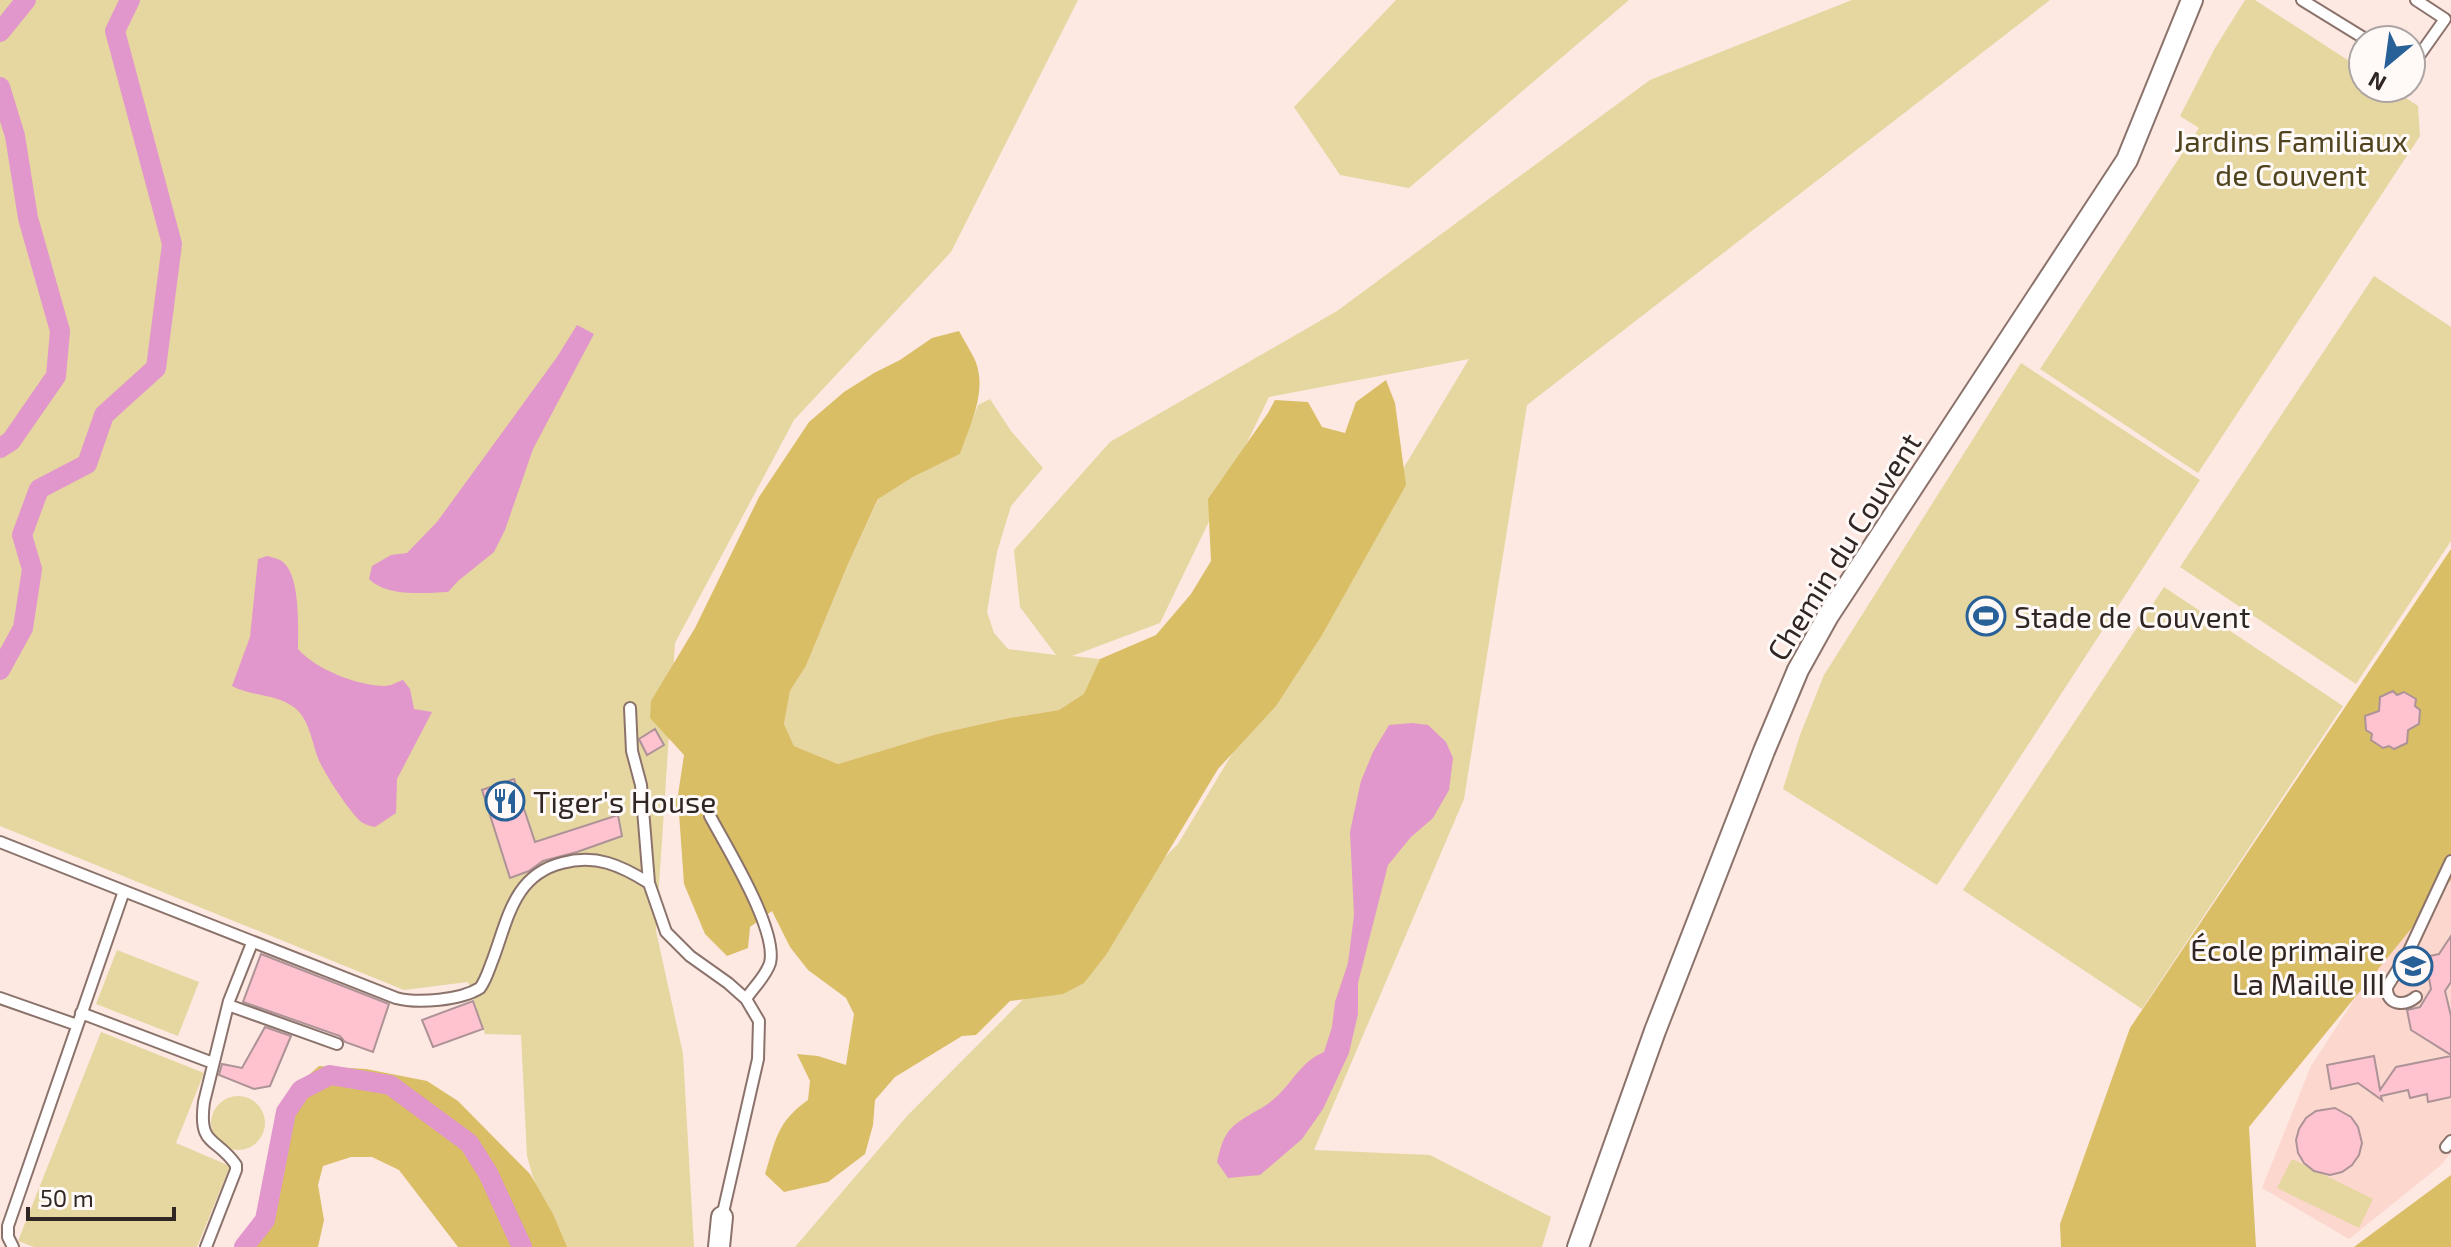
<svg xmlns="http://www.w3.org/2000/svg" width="2451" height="1247" font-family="'Exo 2',sans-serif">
<rect width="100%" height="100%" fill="#fee8e2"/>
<path fill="#fbd7ce" d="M 2451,851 L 2451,1153 L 2441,1165 L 2349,1239 L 2262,1188 L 2311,1066 Z"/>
<path fill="#e6d6a0" d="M 0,0 L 1078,0 L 951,252 L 794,420 L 675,643 L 656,931 L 683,1054 L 694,1247 L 553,1247 L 527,1156 L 521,1035 L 485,1034 L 468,982 L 404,990 L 0,826 Z
M 1396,0 L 1629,0 L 1409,188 L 1340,175 L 1294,107 Z
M 1852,0 L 2050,0 L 1527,405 L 1464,799 L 1314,1150 L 1430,1155 L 1551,1217 L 1542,1247 L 795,1247 L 908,1115 L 1178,844 L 1469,359 L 1269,397 L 1160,623 L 1072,656 L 1100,659 L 1085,694 L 1059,710 L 1009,718 L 937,734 L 838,764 L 794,746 L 784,724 L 790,691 L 806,666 L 848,564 L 879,498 L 913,477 L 960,454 L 978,405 L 990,399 L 1011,431 L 1043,468 L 1011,506 L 997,552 L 987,612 L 994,633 L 1008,649 L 1056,655 L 1020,607 L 1014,550 L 1110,442 L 1337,311 L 1650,80 Z
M 2245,0 L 2255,0 L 2363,70 L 2363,88 L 2391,88 L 2418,106 L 2420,136 L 2198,473 L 2040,369 L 2199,128 L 2180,116 L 2215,48 Z
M 2374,276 L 2451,327 L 2451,541 L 2356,684 L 2180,567 Z
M 2021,363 L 2200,480 L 1937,885 L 1783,789 L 1800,735 L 1824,675 Z
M 2164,587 L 2343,706 L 2142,1009 L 1963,890 Z
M 117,950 L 199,982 L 178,1036 L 96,1004 Z
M 101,1032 L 204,1073 L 176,1143 L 230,1166 L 197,1247 L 34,1247 L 18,1241 Z
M211 1123a27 27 0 1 1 54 0a27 27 0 1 1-54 0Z
M 2292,1159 L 2373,1199 L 2359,1228 L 2277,1188 Z"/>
<path fill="#d9be65" d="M 959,331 C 964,340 970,350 975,360 C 988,391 970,425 960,454 L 913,477 L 878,499 L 848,564 L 806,666 L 790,691 L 784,724 L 794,746 L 838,764 L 937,734 L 1009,718 L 1059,710 L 1084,694 L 1100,659 L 1156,635 L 1191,594 L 1211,561 L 1208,499 L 1268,413 L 1275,400 L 1308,402 L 1322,427 L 1345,433 L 1356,402 L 1386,380 L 1395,403 L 1406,485 L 1322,635 L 1276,706 L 1218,769 L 1106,955 L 1084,983 L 1063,994 L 1010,1001 L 976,1035 L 962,1036 L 895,1077 L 875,1100 L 873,1125 L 865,1154 L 828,1182 L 784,1192 L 765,1174 C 776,1139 777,1122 808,1100 L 810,1081 L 797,1054 L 818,1056 L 846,1065 L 854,1014 L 846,998 L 808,970 L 790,947 L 772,911 L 750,927 L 748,948 L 727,956 L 705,934 L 684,884 L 679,813 L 674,803 L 678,795 L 684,755 L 650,718 L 651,701 L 695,628 L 759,497 L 809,422 L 844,392 L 874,373 L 900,360 L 932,338 Z
M 2451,549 L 2451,880 L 2249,1127 L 2256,1247 L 2061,1247 L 2060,1224 L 2130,1028 Z
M 319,1066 L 366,1069 L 427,1081 L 458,1101 L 530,1174 L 553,1214 L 567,1247 L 458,1247 L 399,1170 L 372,1157 L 351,1157 L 323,1166 L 318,1185 L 324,1220 L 318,1247 L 252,1247 L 270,1221 L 284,1100 L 295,1087 Z
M 2451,1175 L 2451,1247 L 2354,1247 Z"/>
<path fill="#e196cc" d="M 577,325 L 594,334 L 533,449 L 505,530 L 494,552 L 458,581 L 448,592 C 424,593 387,597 369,579 L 372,566 L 391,555 L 407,553 L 437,522 L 557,357 Z
M 267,556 C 271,557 276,558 280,560 C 301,571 298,628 298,649 C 315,669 358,686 385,686 C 391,686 397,682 403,680 L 410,689 L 414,709 L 432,712 L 397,779 L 396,813 L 375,827 C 371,826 366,825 363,823 C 353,818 322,770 318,758 C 312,742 309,719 295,708 C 276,693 252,697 232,686 L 250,637 L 258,559 Z
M 1412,723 L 1428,725 L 1446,742 L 1453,758 L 1449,790 L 1433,818 L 1411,837 L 1388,865 L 1358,983 L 1358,1014 L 1349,1053 L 1323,1109 L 1302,1139 L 1260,1175 L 1228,1178 L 1217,1162 C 1219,1154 1221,1144 1225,1137 C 1234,1120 1254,1114 1269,1103 C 1292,1086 1298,1063 1324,1052 L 1332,1027 L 1335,1002 L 1348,963 L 1354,915 L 1350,832 L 1354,813 L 1361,781 L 1373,752 L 1389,725 Z"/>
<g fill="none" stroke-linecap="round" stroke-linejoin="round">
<path stroke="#e196cc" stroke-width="20" d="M 0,32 L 26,0
M 0,87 L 15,136 L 28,218 L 60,331 L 56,376 L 11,441 L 0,448
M 0,670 L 23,628 L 32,569 L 22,535 L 39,489 L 87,464 L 104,415 L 156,368 L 172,244 L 115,31 L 130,0
M 244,1247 L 265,1220 L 286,1112 L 301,1090 L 330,1075 L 390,1085 L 469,1143 L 488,1173 L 522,1247"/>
</g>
<path fill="#fec3ce" stroke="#ad9397" stroke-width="2" d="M 2393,691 L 2397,695 L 2404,692 L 2416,699 L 2415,706 L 2420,710 L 2419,724 L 2408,730 L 2407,743 L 2394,749 L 2389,746 L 2383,748 L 2371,740 L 2372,734 L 2366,730 L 2365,716 L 2379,711 L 2380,697 Z
M 655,729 L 664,745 L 647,755 L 639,739 Z
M 514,779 L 535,842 L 618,815 L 622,836 L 577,852 L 543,861 L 529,871 L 510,878 L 482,790 Z
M 2451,936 L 2451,982 L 2445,991 L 2451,1016 L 2451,1055 L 2411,1030 L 2407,1010 L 2420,1007 L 2431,989 L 2425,957 L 2439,954 Z
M 261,954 L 389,1004 L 373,1052 L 345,1042 L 340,1036 L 243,1002 Z
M 473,1001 L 483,1029 L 433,1047 L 422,1020 Z
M 265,1027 L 291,1036 L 270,1086 L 254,1089 L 219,1075 L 222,1064 L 242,1068 Z
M 2374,1056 L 2380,1090 L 2396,1067 L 2451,1056 L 2451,1097 L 2428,1102 L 2427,1094 L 2410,1098 L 2408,1090 L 2381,1096 L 2382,1100 L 2358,1083 L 2331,1089 L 2327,1065 Z
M 2335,1108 L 2351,1117 L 2358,1127 L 2362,1143 L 2359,1155 L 2352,1165 L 2342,1172 L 2330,1175 L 2314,1171 L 2304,1163 L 2298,1153 L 2296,1140 L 2299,1129 L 2306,1118 L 2316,1111 Z"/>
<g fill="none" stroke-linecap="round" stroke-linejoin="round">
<defs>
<path id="lane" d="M 2302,0 L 2367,40
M 2411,67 L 2445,19 L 2416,0
M 630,708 L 632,751 L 641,785 L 649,883 L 666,932 L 690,956 L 728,983 L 746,999 L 759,1021 L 758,1059 L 722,1217
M 710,816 C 727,848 778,930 770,963 C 766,976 753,988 746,999
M 0,842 L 124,891
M 2416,997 C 2404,1007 2386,1005 2387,987 L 2408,953 L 2451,861
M 0,998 L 77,1025
M 228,1005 L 337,1044
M 81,1013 L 213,1063
M 2446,1147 L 2451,1141
M 13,1247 L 8,1237 L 8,1226 L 124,891 L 396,998 C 418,1004 461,1000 480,988 C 486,980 489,969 493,959 C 508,919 514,875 562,863 C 596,854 620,865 649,883
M 206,1247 L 236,1170 L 236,1165 C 216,1136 198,1147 204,1102 L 229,1001 L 252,943"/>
<path id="street" d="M 719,1247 L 722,1217
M 1578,1247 L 1655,1031 L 1764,751 L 1798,670 L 1828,616 L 2127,160 L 2192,0"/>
</defs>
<use href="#lane" stroke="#8b736c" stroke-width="14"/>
<use href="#street" stroke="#8b736c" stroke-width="24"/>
<use href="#lane" stroke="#fff" stroke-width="10"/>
<use href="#street" stroke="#fff" stroke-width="20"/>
</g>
<defs>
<symbol id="stadium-ring" viewBox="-11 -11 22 22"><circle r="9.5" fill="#fff9f8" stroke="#286098" stroke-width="1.5"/><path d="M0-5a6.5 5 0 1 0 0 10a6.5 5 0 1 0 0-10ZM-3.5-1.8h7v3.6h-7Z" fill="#286098"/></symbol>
<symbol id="restaurant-ring" viewBox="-11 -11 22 22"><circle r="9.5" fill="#fff9f8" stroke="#286098" stroke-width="1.5"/><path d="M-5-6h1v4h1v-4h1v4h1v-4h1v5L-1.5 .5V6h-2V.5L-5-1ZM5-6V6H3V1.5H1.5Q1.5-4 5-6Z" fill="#286098"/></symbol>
<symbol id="school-ring" viewBox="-11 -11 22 22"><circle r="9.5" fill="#fff9f8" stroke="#286098" stroke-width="1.5"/><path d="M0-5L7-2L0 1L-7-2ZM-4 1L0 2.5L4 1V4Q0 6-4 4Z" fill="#286098"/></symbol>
</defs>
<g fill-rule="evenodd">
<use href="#stadium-ring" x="1964" y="594" width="44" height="44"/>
<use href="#restaurant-ring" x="483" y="779" width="44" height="44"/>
<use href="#school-ring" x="2391" y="944" width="44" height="44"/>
</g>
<g text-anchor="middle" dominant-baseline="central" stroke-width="6" stroke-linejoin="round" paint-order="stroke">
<g font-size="30" fill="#50441e" stroke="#fff9f8">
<text x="2291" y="140">Jardins Familiaux<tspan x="2291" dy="34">de Couvent</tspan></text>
</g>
<g font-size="30" fill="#302623" stroke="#fff9f8">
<text transform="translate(1843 546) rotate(-58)">Chemin du Couvent</text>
</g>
<g font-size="30" fill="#302623" stroke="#fff9f8" text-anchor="start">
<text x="2014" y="616">Stade de Couvent</text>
<text x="533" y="801">Tiger's House</text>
<text x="2385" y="949" text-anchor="end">École primaire<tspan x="2385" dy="34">La Maille III</tspan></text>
</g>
</g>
<g transform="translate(2387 64) rotate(209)"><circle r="38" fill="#fff9f8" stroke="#aca5a3" stroke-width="2"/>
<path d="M0-6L14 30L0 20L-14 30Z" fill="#286098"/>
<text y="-12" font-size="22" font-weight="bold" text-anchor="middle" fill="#302623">N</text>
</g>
<path d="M28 1207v12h146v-12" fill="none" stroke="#302623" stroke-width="4"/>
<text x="40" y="1207" font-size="24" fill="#302623" stroke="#fff9f8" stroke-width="6" paint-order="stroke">50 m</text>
</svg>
